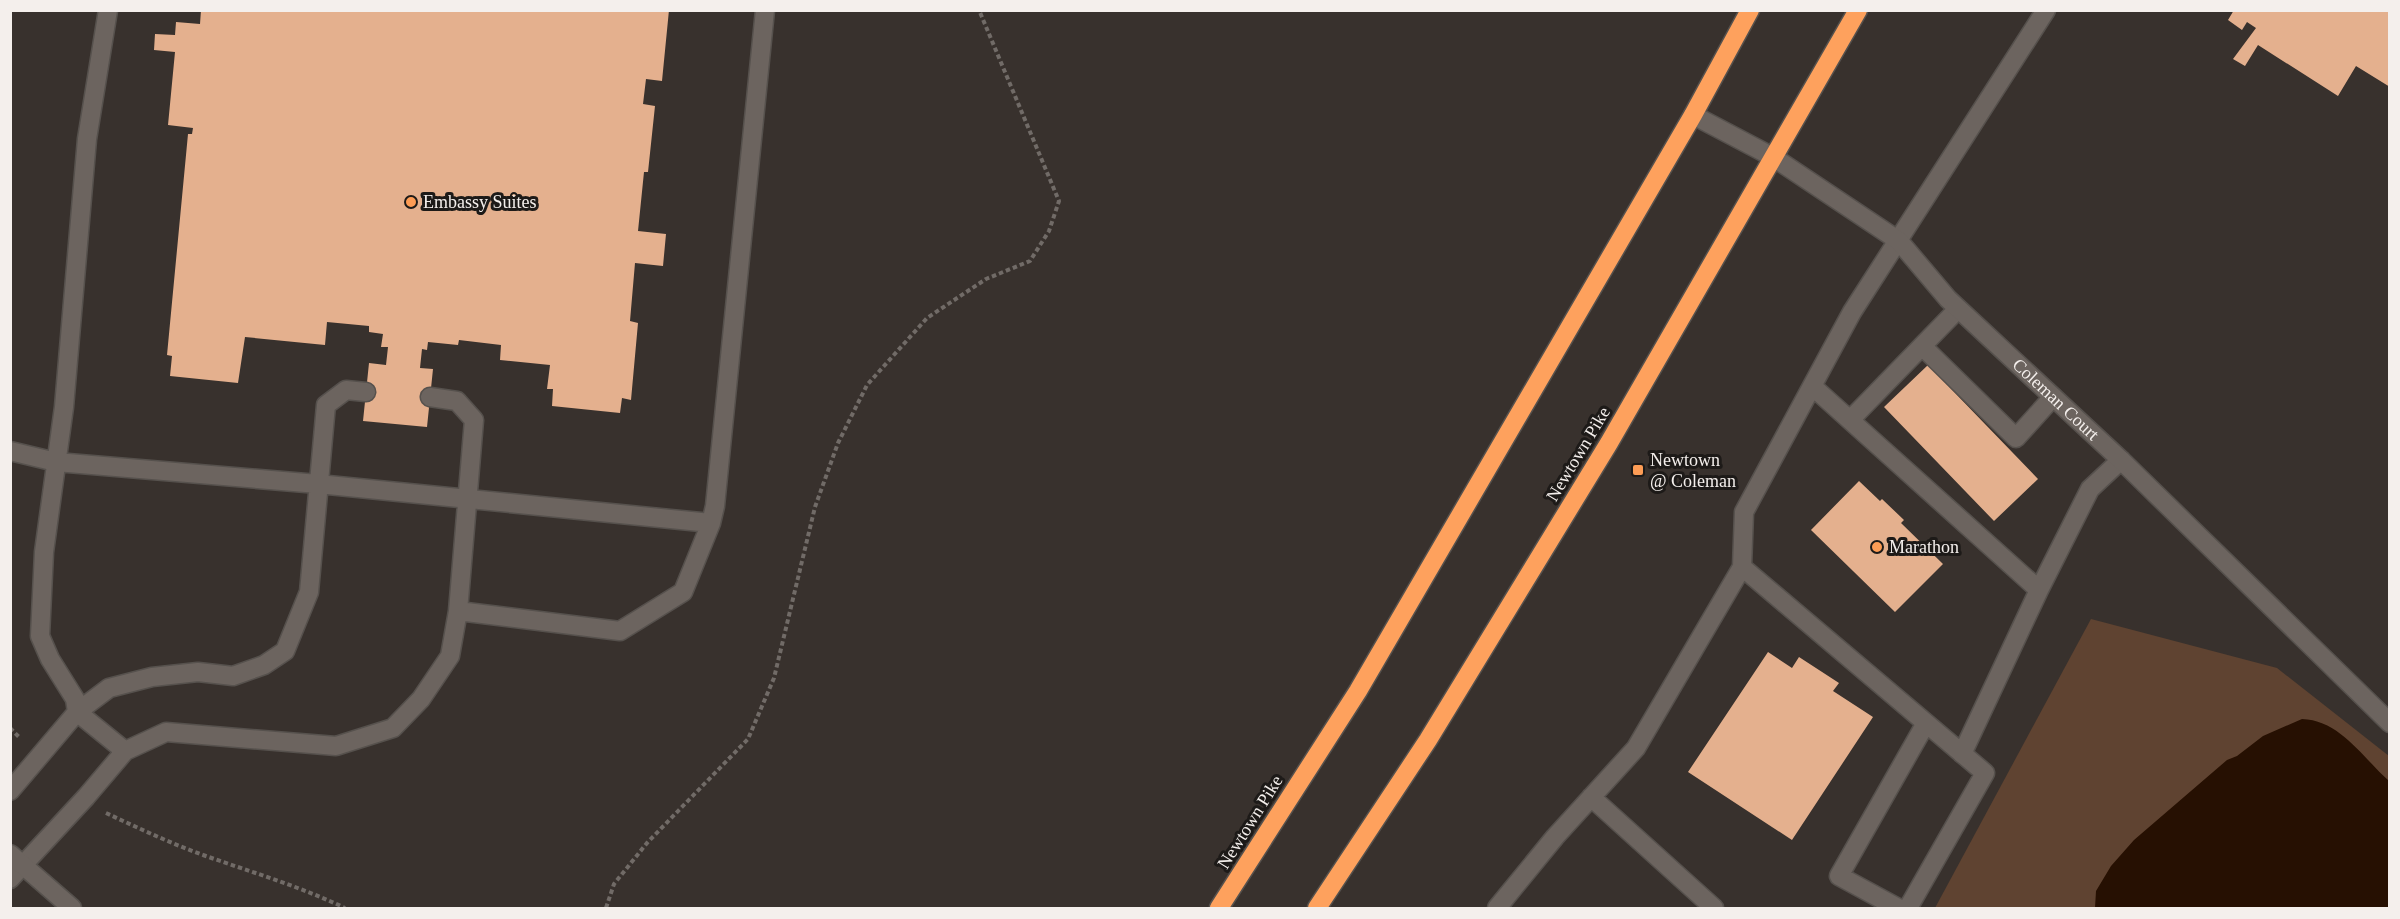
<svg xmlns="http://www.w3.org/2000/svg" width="2400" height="919" font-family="Georgia,serif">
<rect width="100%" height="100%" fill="#38312d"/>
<path fill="#5f4331" d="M 2091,619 L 2277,668 L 2389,756 L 2389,908 L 1935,908 Z"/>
<path fill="#261002" d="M 2302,719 C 2340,720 2363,758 2389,781 L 2389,908 L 2095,908 L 2096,891 L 2111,866 L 2134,840 L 2227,760 L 2237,756 L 2263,736 Z"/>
<path fill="#e4b08e" d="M 201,10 L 669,10 L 662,81 L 646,79 L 643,104 L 655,106 L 648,172 L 644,172 L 638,231 L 666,234 L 663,266 L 635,263 L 630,321 L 638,323 L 631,400 L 622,398 L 620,413 L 552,406 L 553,389 L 547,389 L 550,365 L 500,360 L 501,345 L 459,340 L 458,345 L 428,342 L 427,350 L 422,349 L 420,368 L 433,369 L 427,427 L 363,421 L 369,363 L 386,365 L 388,347 L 381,347 L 383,334 L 369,332 L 369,326 L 327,322 L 325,345 L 245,337 L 238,383 L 170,376 L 172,356 L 167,355 L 188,134 L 192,134 L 193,128 L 168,125 L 175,52 L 154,50 L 155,34 L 175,35 L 176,22 L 200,24 Z
M 2234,10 L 2390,10 L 2390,87 L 2356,66 L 2338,96 L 2258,45 L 2245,66 L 2233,59 L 2256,28 L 2247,22 L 2242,30 L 2228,20 Z
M 1928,365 L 2038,479 L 1994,521 L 1884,407 Z
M 1859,481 L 1880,501 L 1882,499 L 1904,520 L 1901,523 L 1943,564 L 1895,612 L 1811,530 Z
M 1768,652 L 1792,668 L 1799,657 L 1839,683 L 1833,691 L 1873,717 L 1792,840 L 1688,772 Z"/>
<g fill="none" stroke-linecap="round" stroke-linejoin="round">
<defs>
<path id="lane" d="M 108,10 L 87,139 L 64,407 L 44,552 L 40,636 L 50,659 L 75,699 L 77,712 L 125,751
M 1922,346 L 2016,438 L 2053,397
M 1812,386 L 2039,590
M 1850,420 L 1958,309
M 10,451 L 56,462 L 318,484 L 711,523
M 1742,567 L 1985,773 L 1908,908
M 458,611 L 620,631 L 683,592 L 711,523 L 715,506 L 765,10
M 1962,754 L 2039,590 L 2090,489 L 2121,460
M 10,791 L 77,712 L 109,688 L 152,677 L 198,672 L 233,676 L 264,665 L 285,651 L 309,592 L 326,405 L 346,390 L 366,392
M 1591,797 L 1714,908
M 10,879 L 86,797 L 125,751 L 166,732 L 336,746 L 393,728 L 421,699 L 450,656 L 458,611 L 474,420 L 457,401 L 430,397
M 1497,908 L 1555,837 L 1636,748 L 1742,567 L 1744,512 L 1852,312 L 2046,10
M 1898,908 L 1839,876 L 1926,723"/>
<g id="street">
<path id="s1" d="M 1693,115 L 1773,157 L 1899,241 L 1948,299 L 2121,460 L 2390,723"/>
<path d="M 10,854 L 72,908"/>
</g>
<path id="highway" d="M 1219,908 L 1358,691 L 1693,115 L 1750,10
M 1317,908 L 1428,740 L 1609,443 L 1858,10"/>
</defs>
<use href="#lane" stroke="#56514d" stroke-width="21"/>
<use href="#street" stroke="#56514d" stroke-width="21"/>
<use href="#highway" stroke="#56514d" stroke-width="21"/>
<path stroke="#716b67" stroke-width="4" stroke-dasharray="4.5 3" stroke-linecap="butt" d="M 10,728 L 20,738
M 106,813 C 138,828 170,843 203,855 C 251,872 299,886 345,908
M 606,908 L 614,884 L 647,843 L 748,739 L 774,678 L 815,507 L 838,443 L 867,385 L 927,318 L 986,279 L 1030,261 L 1049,231 L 1059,201 L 979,10"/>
<use href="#lane" stroke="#6c645f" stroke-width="18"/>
<use href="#street" stroke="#6c645f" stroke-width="18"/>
<use href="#highway" stroke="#fea15d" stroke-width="18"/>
</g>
<g fill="#fd9c55" stroke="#1d1a18" stroke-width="2">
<circle cx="411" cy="202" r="6"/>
<rect x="1632" y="464" width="12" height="12" rx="3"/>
<circle cx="1877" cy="547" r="6"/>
</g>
<g text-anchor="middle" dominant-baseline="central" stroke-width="6" stroke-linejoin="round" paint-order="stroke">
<g font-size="18" fill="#f4efec" stroke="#1d1a18" text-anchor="start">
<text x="423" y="202">Embassy Suites</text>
<text x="1650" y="460">Newtown<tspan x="1650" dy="21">@ Coleman</tspan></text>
<text x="1889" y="547">Marathon</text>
</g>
<g font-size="18" fill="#f4efec" stroke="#1d1a18">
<text stroke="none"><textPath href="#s1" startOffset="465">Coleman Court</textPath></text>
<text transform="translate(1578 454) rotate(-59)">Newtown Pike</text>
<text transform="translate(1250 822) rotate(-58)">Newtown Pike</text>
</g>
</g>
<rect width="2400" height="919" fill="none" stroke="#f4efec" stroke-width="24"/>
</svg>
